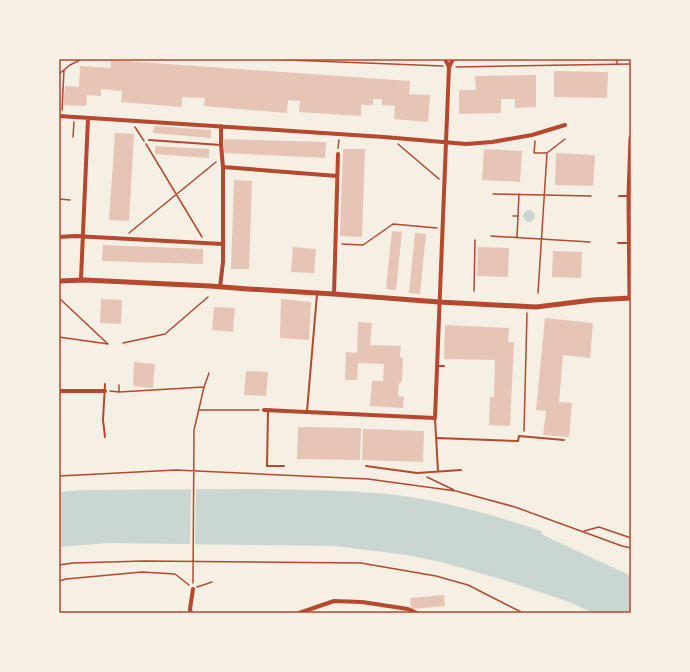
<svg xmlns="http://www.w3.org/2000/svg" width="690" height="672" font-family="Montserrat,sans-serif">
<rect width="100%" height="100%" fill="#f6efe4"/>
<path fill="#c9d6d2" d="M523 216a6 6 0 1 1 12 0a6 6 0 1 1-12 0Z
M 260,489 C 303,490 345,490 388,494 C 439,500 492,514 541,531 L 543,535 L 631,576 L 631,613 L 593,613 L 569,602 L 507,581 L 445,563 L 407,555 L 335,546 L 108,543 L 59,547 L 59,492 L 83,490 L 105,490 Z"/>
<path fill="#f6efe4" d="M 191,488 L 196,488 L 195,546 L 190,546 Z"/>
<path fill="#e6c5b7" d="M 111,60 L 410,81 L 409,94 L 430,95 L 428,122 L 394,119 L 395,106 L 382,105 L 382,99 L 373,99 L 373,105 L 361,105 L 361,116 L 299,112 L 300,101 L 288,100 L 287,113 L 204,106 L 205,98 L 182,97 L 182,107 L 121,102 L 122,91 L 101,89 L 101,96 L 87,95 L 86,106 L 63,105 L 65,86 L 79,87 L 80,66 L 111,68 Z
M 554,71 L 608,72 L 607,98 L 554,97 Z
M 536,75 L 536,107 L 515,108 L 515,99 L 501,99 L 501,113 L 459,114 L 459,90 L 476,90 L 475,76 Z
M 154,126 L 211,130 L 211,138 L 153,133 Z
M 115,133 L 134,134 L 129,221 L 109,220 Z
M 224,139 L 326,142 L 325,158 L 223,153 Z
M 155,146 L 209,149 L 209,158 L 155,154 Z
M 343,149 L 365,149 L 362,237 L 340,236 Z
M 484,149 L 522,151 L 520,182 L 482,180 Z
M 556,153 L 595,155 L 593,186 L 555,185 Z
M 234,180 L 252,181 L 249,269 L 231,269 Z
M 392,231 L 402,232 L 396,290 L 386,289 Z
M 415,233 L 426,234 L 420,294 L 409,293 Z
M 103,245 L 203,249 L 203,264 L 102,261 Z
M 293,247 L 316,249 L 314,273 L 291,272 Z
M 478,247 L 509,248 L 508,277 L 477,276 Z
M 553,251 L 582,252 L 581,278 L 552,277 Z
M 101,299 L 122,300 L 121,324 L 100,323 Z
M 281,299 L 311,302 L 309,340 L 280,338 Z
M 214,307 L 235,308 L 233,332 L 212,330 Z
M 545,318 L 593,323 L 590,358 L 563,355 L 559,402 L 572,403 L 569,437 L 543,435 L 546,411 L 536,410 Z
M 358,322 L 372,323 L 370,345 L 401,346 L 400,357 L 403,358 L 402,382 L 399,383 L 398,396 L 404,397 L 403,408 L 370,406 L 372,381 L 383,381 L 384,364 L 358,363 L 357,380 L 345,380 L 346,352 L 357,353 Z
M 445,325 L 509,328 L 508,342 L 514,342 L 510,426 L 489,425 L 490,397 L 494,397 L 495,360 L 444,359 Z
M 134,362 L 155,364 L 153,388 L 133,386 Z
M 246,371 L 268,372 L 266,396 L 244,395 Z
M 298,427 L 361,428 L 360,460 L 297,459 Z
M 363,429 L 424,431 L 423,462 L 362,460 Z
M 444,595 L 445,606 L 411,609 L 410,598 Z"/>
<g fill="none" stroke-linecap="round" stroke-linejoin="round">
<path stroke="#b5482f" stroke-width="1.5" d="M 263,59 L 443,66
M 617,64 L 617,59
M 456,67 L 631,64
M 59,74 L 70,65 L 82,59
M 62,110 L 64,70
M 135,127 L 144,141
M 73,137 L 74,122
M 535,141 L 534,153 L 547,153 L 565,139
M 146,144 L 202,237
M 398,144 L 439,179
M 338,148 L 339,140
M 493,194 L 591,196
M 59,199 L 70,200
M 513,216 L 518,216
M 129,233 L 216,162
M 491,236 L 590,242
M 517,237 L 519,194
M 342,244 L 363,245 L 393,224 L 437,228
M 474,291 L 475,240
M 538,293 L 547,153
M 59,298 L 108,344
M 59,337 L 108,344
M 123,343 L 165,334 L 208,297
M 110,391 L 119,392 L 204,387
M 119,392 L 119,385
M 199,410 L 259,410
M 524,431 L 527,313
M 59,476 L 176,470 L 368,479 L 456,491 L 515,507 L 622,546 L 631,548
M 427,477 L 454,490
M 584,531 L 599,527 L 631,538
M 59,565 L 73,563 L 144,561 L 361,563 L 436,576 L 468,585 L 523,613
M 59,581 L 66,579 L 142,572 L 175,574 L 189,585
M 193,583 L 194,430 L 204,387 L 209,373
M 197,587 L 212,582"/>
<path stroke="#b5482f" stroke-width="2" d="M 149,140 L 221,145
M 619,196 L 628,196
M 618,243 L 629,243
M 437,366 L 444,366
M 268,411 L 267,466 L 284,466
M 307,411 L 317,294
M 435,419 L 438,471
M 105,437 L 103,420 L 105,384
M 437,438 L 518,441 L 519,436 L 564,440
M 366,466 L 417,473 L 461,470"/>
<path stroke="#b5482f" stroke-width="4" d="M 449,67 L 453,59
M 59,116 L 384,137 L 466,144 L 492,142 L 532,135 L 565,125
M 223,167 L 337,176
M 59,237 L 75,236 L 222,244
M 81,279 L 88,118
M 220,287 L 223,262 L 223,167 L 221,145 L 221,126
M 334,294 L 338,154
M 59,391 L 105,391
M 264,410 L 435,418 L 449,67 L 445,59
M 191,613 L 190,609 L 193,589
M 299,613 L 334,601 L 362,602 L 408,609 L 417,613"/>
<path stroke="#b5482f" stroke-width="5" d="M 59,281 L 85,280 L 210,286 L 248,289 L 334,294 L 439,302 L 536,307 L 593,300 L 631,298
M 630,298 L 629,196 L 631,138"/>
</g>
<rect width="690" height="672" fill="none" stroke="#f6efe4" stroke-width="120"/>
<rect x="60" y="60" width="570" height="552" fill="none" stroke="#b5482f" stroke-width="1.5"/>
</svg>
